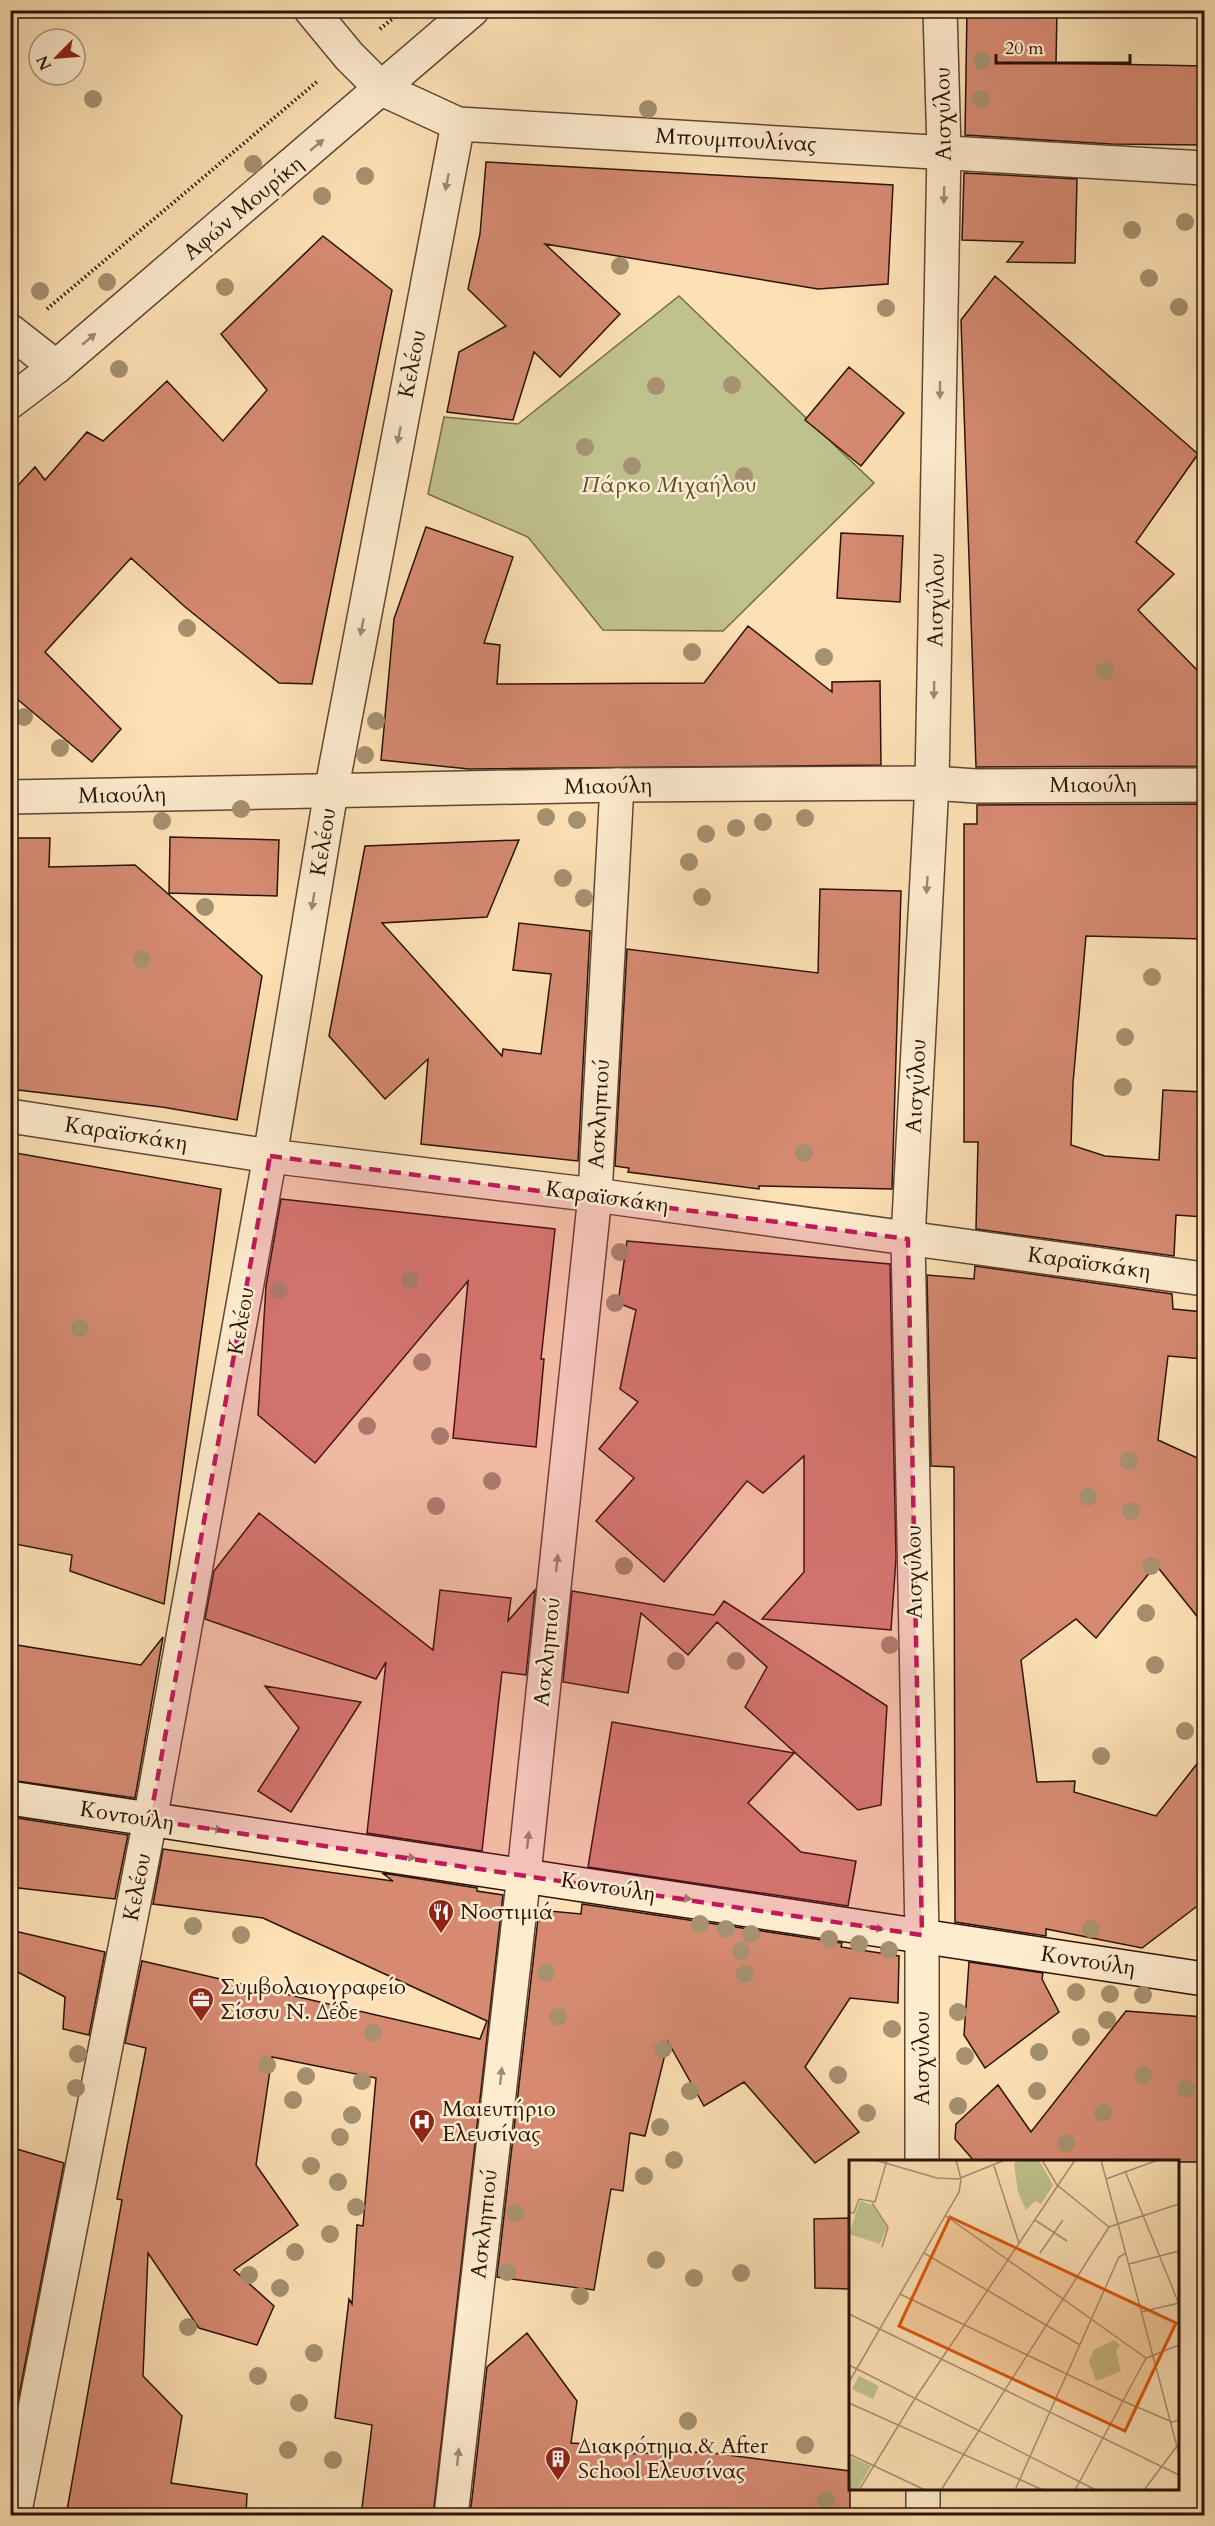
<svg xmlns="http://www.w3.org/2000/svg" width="1215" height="2526" font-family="Cardo,serif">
<rect width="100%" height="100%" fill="#fde1b5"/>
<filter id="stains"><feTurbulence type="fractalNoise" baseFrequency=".00333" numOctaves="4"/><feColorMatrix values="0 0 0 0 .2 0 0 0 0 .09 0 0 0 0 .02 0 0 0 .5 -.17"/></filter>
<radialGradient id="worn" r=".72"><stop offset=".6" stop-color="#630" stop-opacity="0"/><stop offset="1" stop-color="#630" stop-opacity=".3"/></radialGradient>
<path fill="#c0c28d" stroke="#756a4a" stroke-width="1.5" d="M 679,296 L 874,483 L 723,631 L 603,630 L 528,537 L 428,494 L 444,417 L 518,424 Z"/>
<path fill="#d68a72" stroke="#2a1308" stroke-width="1.5" d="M 967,10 L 1057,10 L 1056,63 L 1204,66 L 1204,145 L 1111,144 L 965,135 Z
M 486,162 L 893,185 L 888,284 L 818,289 L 545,244 L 620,314 L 560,377 L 534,352 L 513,420 L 447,412 L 459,352 L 506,326 L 468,289 L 480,234 Z
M 964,173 L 1077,179 L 1075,263 L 1007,262 L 1023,242 L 962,240 Z
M 323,236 L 392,290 L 312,684 L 279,683 L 184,606 L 131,558 L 45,652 L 121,729 L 92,762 L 10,693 L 10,494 L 35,467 L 45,480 L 87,432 L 103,441 L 167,381 L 223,441 L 267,390 L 221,334 Z
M 995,276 L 1198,454 L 1136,542 L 1174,574 L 1138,610 L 1204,677 L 1204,766 L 976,767 L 961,320 Z
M 849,367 L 904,413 L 861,466 L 805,420 Z
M 426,527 L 513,557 L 484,643 L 500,645 L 497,684 L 704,683 L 748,626 L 832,692 L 832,682 L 880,681 L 881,765 L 469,769 L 381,760 L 394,619 Z
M 841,533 L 903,536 L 900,602 L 837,598 Z
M 1204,804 L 1204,939 L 1086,936 L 1073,1083 L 1071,1145 L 1105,1156 L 1159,1160 L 1163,1090 L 1204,1092 L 1204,1217 L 1176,1215 L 1174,1256 L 976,1229 L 978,1142 L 964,1142 L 964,824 L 977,824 L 977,805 Z
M 170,837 L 279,840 L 277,896 L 169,893 Z
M 10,838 L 50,838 L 49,867 L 135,865 L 262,976 L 237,1120 L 162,1107 L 10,1089 Z
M 519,840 L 487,917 L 382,923 L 502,1056 L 503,1049 L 541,1054 L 551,974 L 513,970 L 519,923 L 590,931 L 578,1161 L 421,1144 L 428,1059 L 385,1099 L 329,1036 L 365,846 Z
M 820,889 L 901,891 L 892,1189 L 759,1186 L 759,1189 L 628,1172 L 629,1168 L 615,1166 L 627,949 L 818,973 Z
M 10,1152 L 221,1189 L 164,1604 L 70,1571 L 72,1555 L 10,1543 Z
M 281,1199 L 555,1229 L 541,1359 L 544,1359 L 536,1447 L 453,1438 L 468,1281 L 315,1463 L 258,1415 L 266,1286 Z
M 627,1241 L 890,1264 L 896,1558 L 891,1630 L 762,1619 L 804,1572 L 804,1456 L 763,1493 L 747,1481 L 664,1582 L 596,1521 L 634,1478 L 599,1449 L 638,1402 L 620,1389 L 636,1310 L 618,1303 Z
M 975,1266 L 1172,1294 L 1173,1309 L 1204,1312 L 1204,1359 L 1168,1356 L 1158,1440 L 1204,1461 L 1204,1625 L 1156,1565 L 1096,1638 L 1076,1619 L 1021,1660 L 1037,1782 L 1075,1781 L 1074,1792 L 1156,1816 L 1204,1755 L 1204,1901 L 1142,1948 L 1046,1929 L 1046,1936 L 955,1922 L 954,1467 L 931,1466 L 927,1275 L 974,1279 Z
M 259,1513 L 433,1650 L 440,1590 L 511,1598 L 508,1621 L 535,1590 L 526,1675 L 502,1672 L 482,1851 L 367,1833 L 386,1662 L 376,1679 L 205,1619 L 214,1571 Z
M 572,1591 L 714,1615 L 724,1601 L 887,1706 L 881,1805 L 858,1810 L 745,1707 L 767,1667 L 717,1622 L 688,1655 L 641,1613 L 628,1693 L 563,1682 Z
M 163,1637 L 135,1798 L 10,1780 L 10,1644 L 141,1665 Z
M 265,1686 L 361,1702 L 291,1812 L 258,1791 L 299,1728 Z
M 612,1722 L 794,1753 L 748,1803 L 801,1852 L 856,1861 L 848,1906 L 588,1867 Z
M 10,1817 L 128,1835 L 115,1899 L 10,1887 Z
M 163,1849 L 393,1881 L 382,1873 L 477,1888 L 477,1891 L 503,1895 L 433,2516 L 361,2516 L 372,2425 L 335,2418 L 349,2299 L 352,2304 L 357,2225 L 363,2226 L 376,2078 L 272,2057 L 256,2165 L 298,2225 L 234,2270 L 274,2306 L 257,2345 L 199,2328 L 148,2253 L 143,2376 L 182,2416 L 171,2483 L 247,2494 L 246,2516 L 66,2516 L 122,2200 L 117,2199 L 146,2048 L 125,2043 L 142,1961 L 480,2039 L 487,2021 L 263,1918 L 153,1904 Z
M 582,1904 L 842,1943 L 841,1947 L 899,1956 L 898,2003 L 850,1998 L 805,2067 L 859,2132 L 815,2163 L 744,2082 L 704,2106 L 668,2042 L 645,2136 L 630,2133 L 623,2191 L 611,2189 L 594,2290 L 497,2277 L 539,1910 L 581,1914 Z
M 10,1930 L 105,1952 L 89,2035 L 63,2029 L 65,1997 L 10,1968 Z
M 969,1962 L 1043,1973 L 1042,1979 L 1059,2012 L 985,2068 L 964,2035 Z
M 1126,2011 L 1204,2017 L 1204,2162 L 975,2162 L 955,2139 L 956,2124 L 998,2085 L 1031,2132 Z
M 10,2147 L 64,2163 L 19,2395 L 10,2394 Z
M 850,2218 L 850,2289 L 815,2288 L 814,2219 Z
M 527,2333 L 577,2401 L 571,2443 L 616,2446 L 616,2454 L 705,2452 L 850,2471 L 850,2516 L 470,2516 L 487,2367 Z"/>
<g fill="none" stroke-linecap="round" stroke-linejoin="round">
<defs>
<path id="minor" d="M 311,10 L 349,56 L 382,89 L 458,124 L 1204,168
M 10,331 L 56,367
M 922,2162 L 922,1935 L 908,1239 L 932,783 L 944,151 L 940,10
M 923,2488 L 923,2516
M 14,2516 L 150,1820 L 270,1156 L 331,792 L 458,124
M 451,2516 L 524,1874 L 595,1195 L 617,785"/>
<path id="tertiary" d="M 10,402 L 56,367 L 472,10
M 10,797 L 617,785 L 932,783 L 976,786 L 1204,785
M 10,1116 L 270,1156 L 595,1195 L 1204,1279"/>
<path id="secondary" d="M 10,1798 L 1204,1979"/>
</defs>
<use href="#minor" stroke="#5f4633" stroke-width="36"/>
<use href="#tertiary" stroke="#5f4633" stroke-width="36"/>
<use href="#secondary" stroke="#2a1308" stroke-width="36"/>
<path stroke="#2a1308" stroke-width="4" stroke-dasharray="1.5 3" stroke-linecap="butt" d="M 380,29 L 403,10
M 47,309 L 319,80"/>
<use href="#minor" stroke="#feeccf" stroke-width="33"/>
<use href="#tertiary" stroke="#feeccf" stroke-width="33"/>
<use href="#secondary" stroke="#feeccf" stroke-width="33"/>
</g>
<g fill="#a69170">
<circle cx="982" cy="61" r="9"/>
<circle cx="93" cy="99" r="9"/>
<circle cx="981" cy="99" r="9"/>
<circle cx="648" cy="109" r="9"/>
<circle cx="253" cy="164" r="9"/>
<circle cx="365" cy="176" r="9"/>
<circle cx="322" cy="196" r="9"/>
<circle cx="1185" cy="222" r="9"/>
<circle cx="1132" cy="230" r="9"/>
<circle cx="620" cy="266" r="9"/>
<circle cx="1149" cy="278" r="9"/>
<circle cx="107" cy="282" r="9"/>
<circle cx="225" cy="287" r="9"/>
<circle cx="40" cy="291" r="9"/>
<circle cx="1179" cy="307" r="9"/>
<circle cx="886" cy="308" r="9"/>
<circle cx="119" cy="369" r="9"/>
<circle cx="732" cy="385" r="9"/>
<circle cx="656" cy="386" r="9"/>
<circle cx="585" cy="447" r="9"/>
<circle cx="632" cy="466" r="9"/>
<circle cx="744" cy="476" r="9"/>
<circle cx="187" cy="628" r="9"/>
<circle cx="692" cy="652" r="9"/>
<circle cx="824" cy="657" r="9"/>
<circle cx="1105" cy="671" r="9"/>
<circle cx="24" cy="717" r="9"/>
<circle cx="376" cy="721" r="9"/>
<circle cx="60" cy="748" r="9"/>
<circle cx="365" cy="755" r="9"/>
<circle cx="241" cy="809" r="9"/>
<circle cx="546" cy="817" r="9"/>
<circle cx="805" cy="818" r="9"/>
<circle cx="577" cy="820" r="9"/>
<circle cx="162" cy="821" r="9"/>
<circle cx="763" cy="822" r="9"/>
<circle cx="736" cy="828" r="9"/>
<circle cx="706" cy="834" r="9"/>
<circle cx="689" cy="862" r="9"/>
<circle cx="563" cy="878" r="9"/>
<circle cx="702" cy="897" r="9"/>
<circle cx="584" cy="898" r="9"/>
<circle cx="205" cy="907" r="9"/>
<circle cx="142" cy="959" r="9"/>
<circle cx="1152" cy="977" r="9"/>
<circle cx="1125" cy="1037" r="9"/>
<circle cx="1123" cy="1087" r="9"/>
<circle cx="804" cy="1153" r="9"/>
<circle cx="620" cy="1252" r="9"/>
<circle cx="410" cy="1280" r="9"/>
<circle cx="279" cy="1290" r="9"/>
<circle cx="615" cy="1303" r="9"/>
<circle cx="80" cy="1328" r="9"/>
<circle cx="422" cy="1362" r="9"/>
<circle cx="367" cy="1426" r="9"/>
<circle cx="440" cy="1436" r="9"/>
<circle cx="1129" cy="1461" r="9"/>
<circle cx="492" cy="1481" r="9"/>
<circle cx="1088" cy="1497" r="9"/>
<circle cx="436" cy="1506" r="9"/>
<circle cx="1131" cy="1511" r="9"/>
<circle cx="624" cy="1566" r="9"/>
<circle cx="1151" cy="1566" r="9"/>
<circle cx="1146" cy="1613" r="9"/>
<circle cx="890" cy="1645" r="9"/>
<circle cx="676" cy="1661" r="9"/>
<circle cx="736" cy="1661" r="9"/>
<circle cx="1155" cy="1665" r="9"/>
<circle cx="1185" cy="1731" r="9"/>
<circle cx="1101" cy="1756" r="9"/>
<circle cx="700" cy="1924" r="9"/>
<circle cx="193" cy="1926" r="9"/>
<circle cx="726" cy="1929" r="9"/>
<circle cx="1091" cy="1929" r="9"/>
<circle cx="751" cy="1934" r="9"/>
<circle cx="241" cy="1935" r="9"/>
<circle cx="829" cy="1939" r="9"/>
<circle cx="859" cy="1944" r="9"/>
<circle cx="889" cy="1950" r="9"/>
<circle cx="741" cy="1951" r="9"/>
<circle cx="546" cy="1973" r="9"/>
<circle cx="745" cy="1974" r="9"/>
<circle cx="1076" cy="1992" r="9"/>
<circle cx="1110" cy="1994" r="9"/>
<circle cx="1143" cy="1995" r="9"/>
<circle cx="958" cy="2012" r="9"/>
<circle cx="558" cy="2017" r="9"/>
<circle cx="1107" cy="2020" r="9"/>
<circle cx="892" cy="2029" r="9"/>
<circle cx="373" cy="2033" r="9"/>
<circle cx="1081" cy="2037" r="9"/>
<circle cx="663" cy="2049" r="9"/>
<circle cx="1039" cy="2052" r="9"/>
<circle cx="78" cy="2054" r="9"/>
<circle cx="965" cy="2056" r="9"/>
<circle cx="267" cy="2065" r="9"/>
<circle cx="838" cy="2075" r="9"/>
<circle cx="1143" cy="2075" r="9"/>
<circle cx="306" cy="2076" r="9"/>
<circle cx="362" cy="2081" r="9"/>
<circle cx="76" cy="2088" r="9"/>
<circle cx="1186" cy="2089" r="9"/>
<circle cx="690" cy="2091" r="9"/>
<circle cx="1037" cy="2091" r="9"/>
<circle cx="293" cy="2100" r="9"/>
<circle cx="958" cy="2106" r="9"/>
<circle cx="867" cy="2113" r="9"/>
<circle cx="1103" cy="2113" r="9"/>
<circle cx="352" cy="2115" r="9"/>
<circle cx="660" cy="2127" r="9"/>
<circle cx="340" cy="2137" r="9"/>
<circle cx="1066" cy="2143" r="9"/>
<circle cx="674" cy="2160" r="9"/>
<circle cx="311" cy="2166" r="9"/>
<circle cx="644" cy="2176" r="9"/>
<circle cx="338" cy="2182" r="9"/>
<circle cx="356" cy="2207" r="9"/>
<circle cx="515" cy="2213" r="9"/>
<circle cx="330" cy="2234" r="9"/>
<circle cx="295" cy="2252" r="9"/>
<circle cx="656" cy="2260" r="9"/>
<circle cx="507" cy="2272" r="9"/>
<circle cx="741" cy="2273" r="9"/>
<circle cx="249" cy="2275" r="9"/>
<circle cx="694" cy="2278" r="9"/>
<circle cx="280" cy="2288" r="9"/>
<circle cx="580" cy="2296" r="9"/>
<circle cx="188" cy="2327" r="9"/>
<circle cx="314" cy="2353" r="9"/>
<circle cx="258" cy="2376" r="9"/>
<circle cx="299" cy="2403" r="9"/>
<circle cx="688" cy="2421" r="9"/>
<circle cx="805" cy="2445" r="9"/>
<circle cx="288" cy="2450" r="9"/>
<circle cx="333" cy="2460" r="9"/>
<circle cx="826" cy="2500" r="9"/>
</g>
<defs><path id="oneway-solid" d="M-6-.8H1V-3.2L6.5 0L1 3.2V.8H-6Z" transform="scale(1.5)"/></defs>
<g fill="#9f8a75">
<use href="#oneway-solid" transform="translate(317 145) rotate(-40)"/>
<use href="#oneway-solid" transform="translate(447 182) rotate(101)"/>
<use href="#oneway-solid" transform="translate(944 195) rotate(91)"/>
<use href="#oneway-solid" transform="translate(89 339) rotate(-40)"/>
<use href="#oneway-solid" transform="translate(940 390) rotate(91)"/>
<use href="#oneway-solid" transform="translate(399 435) rotate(101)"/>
<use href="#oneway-solid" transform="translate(362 627) rotate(101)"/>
<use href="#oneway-solid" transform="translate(934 690) rotate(91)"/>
<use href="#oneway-solid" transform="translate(927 885) rotate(93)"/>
<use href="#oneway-solid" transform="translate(313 901) rotate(99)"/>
<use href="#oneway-solid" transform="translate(557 1563) rotate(-84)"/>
<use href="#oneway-solid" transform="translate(214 1829) rotate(8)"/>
<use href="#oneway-solid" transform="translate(528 1840) rotate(-84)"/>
<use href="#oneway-solid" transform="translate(407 1857) rotate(8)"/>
<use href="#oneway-solid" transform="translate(683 1898) rotate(9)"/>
<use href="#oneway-solid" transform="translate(875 1928) rotate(9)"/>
<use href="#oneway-solid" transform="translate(501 2076) rotate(-84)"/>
<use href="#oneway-solid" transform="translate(458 2457) rotate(-84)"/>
</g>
<path fill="#c2185b" fill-opacity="0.2" stroke="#c2185b" stroke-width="4.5" stroke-dasharray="12 8" stroke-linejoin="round" d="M 270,1156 L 908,1239 L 922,1935 L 150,1820 Z"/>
<defs>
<symbol id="restaurant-pin" viewBox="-11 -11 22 30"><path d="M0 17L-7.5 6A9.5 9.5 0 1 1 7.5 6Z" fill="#8f2418" stroke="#feeccf"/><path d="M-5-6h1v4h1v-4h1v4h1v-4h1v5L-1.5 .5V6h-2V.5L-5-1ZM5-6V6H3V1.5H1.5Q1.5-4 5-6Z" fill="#fff"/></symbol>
<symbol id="office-pin" viewBox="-11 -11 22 30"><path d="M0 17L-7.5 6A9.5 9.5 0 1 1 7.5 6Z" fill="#8f2418" stroke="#feeccf"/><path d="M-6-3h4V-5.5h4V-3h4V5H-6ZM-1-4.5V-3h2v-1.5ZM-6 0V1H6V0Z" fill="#fff"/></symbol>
<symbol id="hospital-pin" viewBox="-11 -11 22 30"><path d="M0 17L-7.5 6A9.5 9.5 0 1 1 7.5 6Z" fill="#8f2418" stroke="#feeccf"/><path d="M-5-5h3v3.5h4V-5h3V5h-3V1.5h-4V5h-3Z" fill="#fff"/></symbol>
<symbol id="building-pin" viewBox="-11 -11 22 30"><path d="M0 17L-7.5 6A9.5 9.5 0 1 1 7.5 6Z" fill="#8f2418" stroke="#feeccf"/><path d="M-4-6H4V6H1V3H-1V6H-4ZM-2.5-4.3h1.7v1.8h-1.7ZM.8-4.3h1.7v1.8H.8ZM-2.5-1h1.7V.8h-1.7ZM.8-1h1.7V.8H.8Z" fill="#fff"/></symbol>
</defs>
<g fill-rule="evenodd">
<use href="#restaurant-pin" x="426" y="1897" width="30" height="40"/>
<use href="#office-pin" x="186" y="1985" width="30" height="40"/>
<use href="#hospital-pin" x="407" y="2107" width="30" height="40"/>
<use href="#building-pin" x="543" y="2444" width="30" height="40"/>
</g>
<g text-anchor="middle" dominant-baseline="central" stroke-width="5" stroke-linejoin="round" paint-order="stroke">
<g font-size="22" fill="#2a1308" stroke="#feeccf">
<text transform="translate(943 114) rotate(-91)">Αισχύλου</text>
<text transform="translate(736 140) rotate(3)">Μπουμπουλίνας</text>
<text transform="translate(243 208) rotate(-40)">Αφών Μουρίκη</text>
<text transform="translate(412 364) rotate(-79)">Κελέου</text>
<text transform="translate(936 600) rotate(-89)">Αισχύλου</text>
<text x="1093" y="785">Μιαούλη</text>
<text transform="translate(608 786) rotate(-1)">Μιαούλη</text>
<text transform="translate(122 795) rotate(-1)">Μιαούλη</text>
<text transform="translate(323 842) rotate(-81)">Κελέου</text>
<text transform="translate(916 1086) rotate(-87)">Αισχύλου</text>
<text transform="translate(599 1114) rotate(-87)">Ασκληπιού</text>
<text transform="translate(126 1134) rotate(9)">Καραϊσκάκη</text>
<text transform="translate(607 1197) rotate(8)">Καραϊσκάκη</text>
<text transform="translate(1089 1263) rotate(8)">Καραϊσκάκη</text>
<text transform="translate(241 1321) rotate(-80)">Κελέου</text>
<text transform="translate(914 1572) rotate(-91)">Αισχύλου</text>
<text transform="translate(547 1652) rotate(-84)">Ασκληπιού</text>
<text transform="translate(127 1816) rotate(9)">Κοντούλη</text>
<text transform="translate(137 1887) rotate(-79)">Κελέου</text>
<text transform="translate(608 1887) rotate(9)">Κοντούλη</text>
<text transform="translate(1088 1961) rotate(9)">Κοντούλη</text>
<text transform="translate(922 2058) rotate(-90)">Αισχύλου</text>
<text transform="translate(484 2224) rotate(-84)">Ασκληπιού</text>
</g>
<g font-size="22" font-style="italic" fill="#5e5037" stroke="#feeccf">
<text x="669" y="485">Πάρκο Μιχαήλου</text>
</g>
<g font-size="22" fill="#2a1308" stroke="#feeccf" text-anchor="start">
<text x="460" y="1912">Νοστιμιά</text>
<text x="220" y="1987">Συμβολαιογραφείο<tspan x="220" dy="25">Σίσσυ Ν. Δέδε</tspan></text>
<text x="442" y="2109">Μαιευτήριο<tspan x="442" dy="25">Ελευσίνας</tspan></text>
<text x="578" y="2446">Διακρότημα &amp; After<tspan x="578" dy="25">School Ελευσίνας</tspan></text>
</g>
</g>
<g transform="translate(849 2160)">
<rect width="330" height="330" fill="#fde1b5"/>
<path d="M 169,0 L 190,0 L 204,25 L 192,44 L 186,41 L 177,50 L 169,32 L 165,3 ZM 11,41 L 23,45 L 38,67 L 31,84 L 0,74 ZM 265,180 L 271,185 L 267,191 L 272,211 L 247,221 L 240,201 L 245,190 ZM 10,216 L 30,226 L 24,239 L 3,229 ZM 0,296 L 22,306 L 8,330 L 0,330 Z" fill="#c0c28d"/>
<path fill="none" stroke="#a98f70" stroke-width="1.5" d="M 26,0 L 88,18 L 109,19 L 156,0M 107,0 L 112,19M 193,0 L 208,25 L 260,67M 252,0 L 330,294M 145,6 L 170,83M 276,11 L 330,144M 257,19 L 309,0M 23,43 L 39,67 L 33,87M 0,52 L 5,53 L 10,39 L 26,42 L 38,0M 97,56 L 297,198M 186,60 L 218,81M 75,93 L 231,185M 191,93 L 214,60M 280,104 L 330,91M 51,134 L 274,241 L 323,262 L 330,260M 292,152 L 330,143M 0,154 L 330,315M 0,205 L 247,330M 0,222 L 110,32 L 112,19M 0,243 L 194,330M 0,294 L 76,330M 10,330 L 65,240 L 226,0M 92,330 L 260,67 L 330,44M 166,330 L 270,97 L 277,93M 226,330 L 297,198 L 330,185M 295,330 L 328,286"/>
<path fill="#de560c" fill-opacity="0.15" stroke="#de560c" stroke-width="3" d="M 101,57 L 327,163 L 276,271 L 50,166 Z"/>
<rect width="330" height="330" fill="none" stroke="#2a1308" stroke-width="3"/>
</g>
<rect width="1215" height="2526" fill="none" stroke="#fde1b5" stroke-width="36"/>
<rect x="12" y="12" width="1191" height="2502" fill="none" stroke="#2a1308" stroke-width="3"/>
<rect x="18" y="18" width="1179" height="2490" fill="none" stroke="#2a1308" stroke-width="1.5"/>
<g transform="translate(57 57) rotate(245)"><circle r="28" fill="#feeccf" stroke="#a9957f" stroke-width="1.5"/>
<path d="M0-4.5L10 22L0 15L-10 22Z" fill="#8f2418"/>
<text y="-9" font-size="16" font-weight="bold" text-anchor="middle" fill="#2a1308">N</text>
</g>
<path d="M996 54v9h134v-9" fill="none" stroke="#2a1308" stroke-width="3"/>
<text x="1005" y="54" font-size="18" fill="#2a1308" stroke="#feeccf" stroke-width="4.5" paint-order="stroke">20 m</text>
<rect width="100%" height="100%" filter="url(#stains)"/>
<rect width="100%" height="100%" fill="url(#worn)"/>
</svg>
